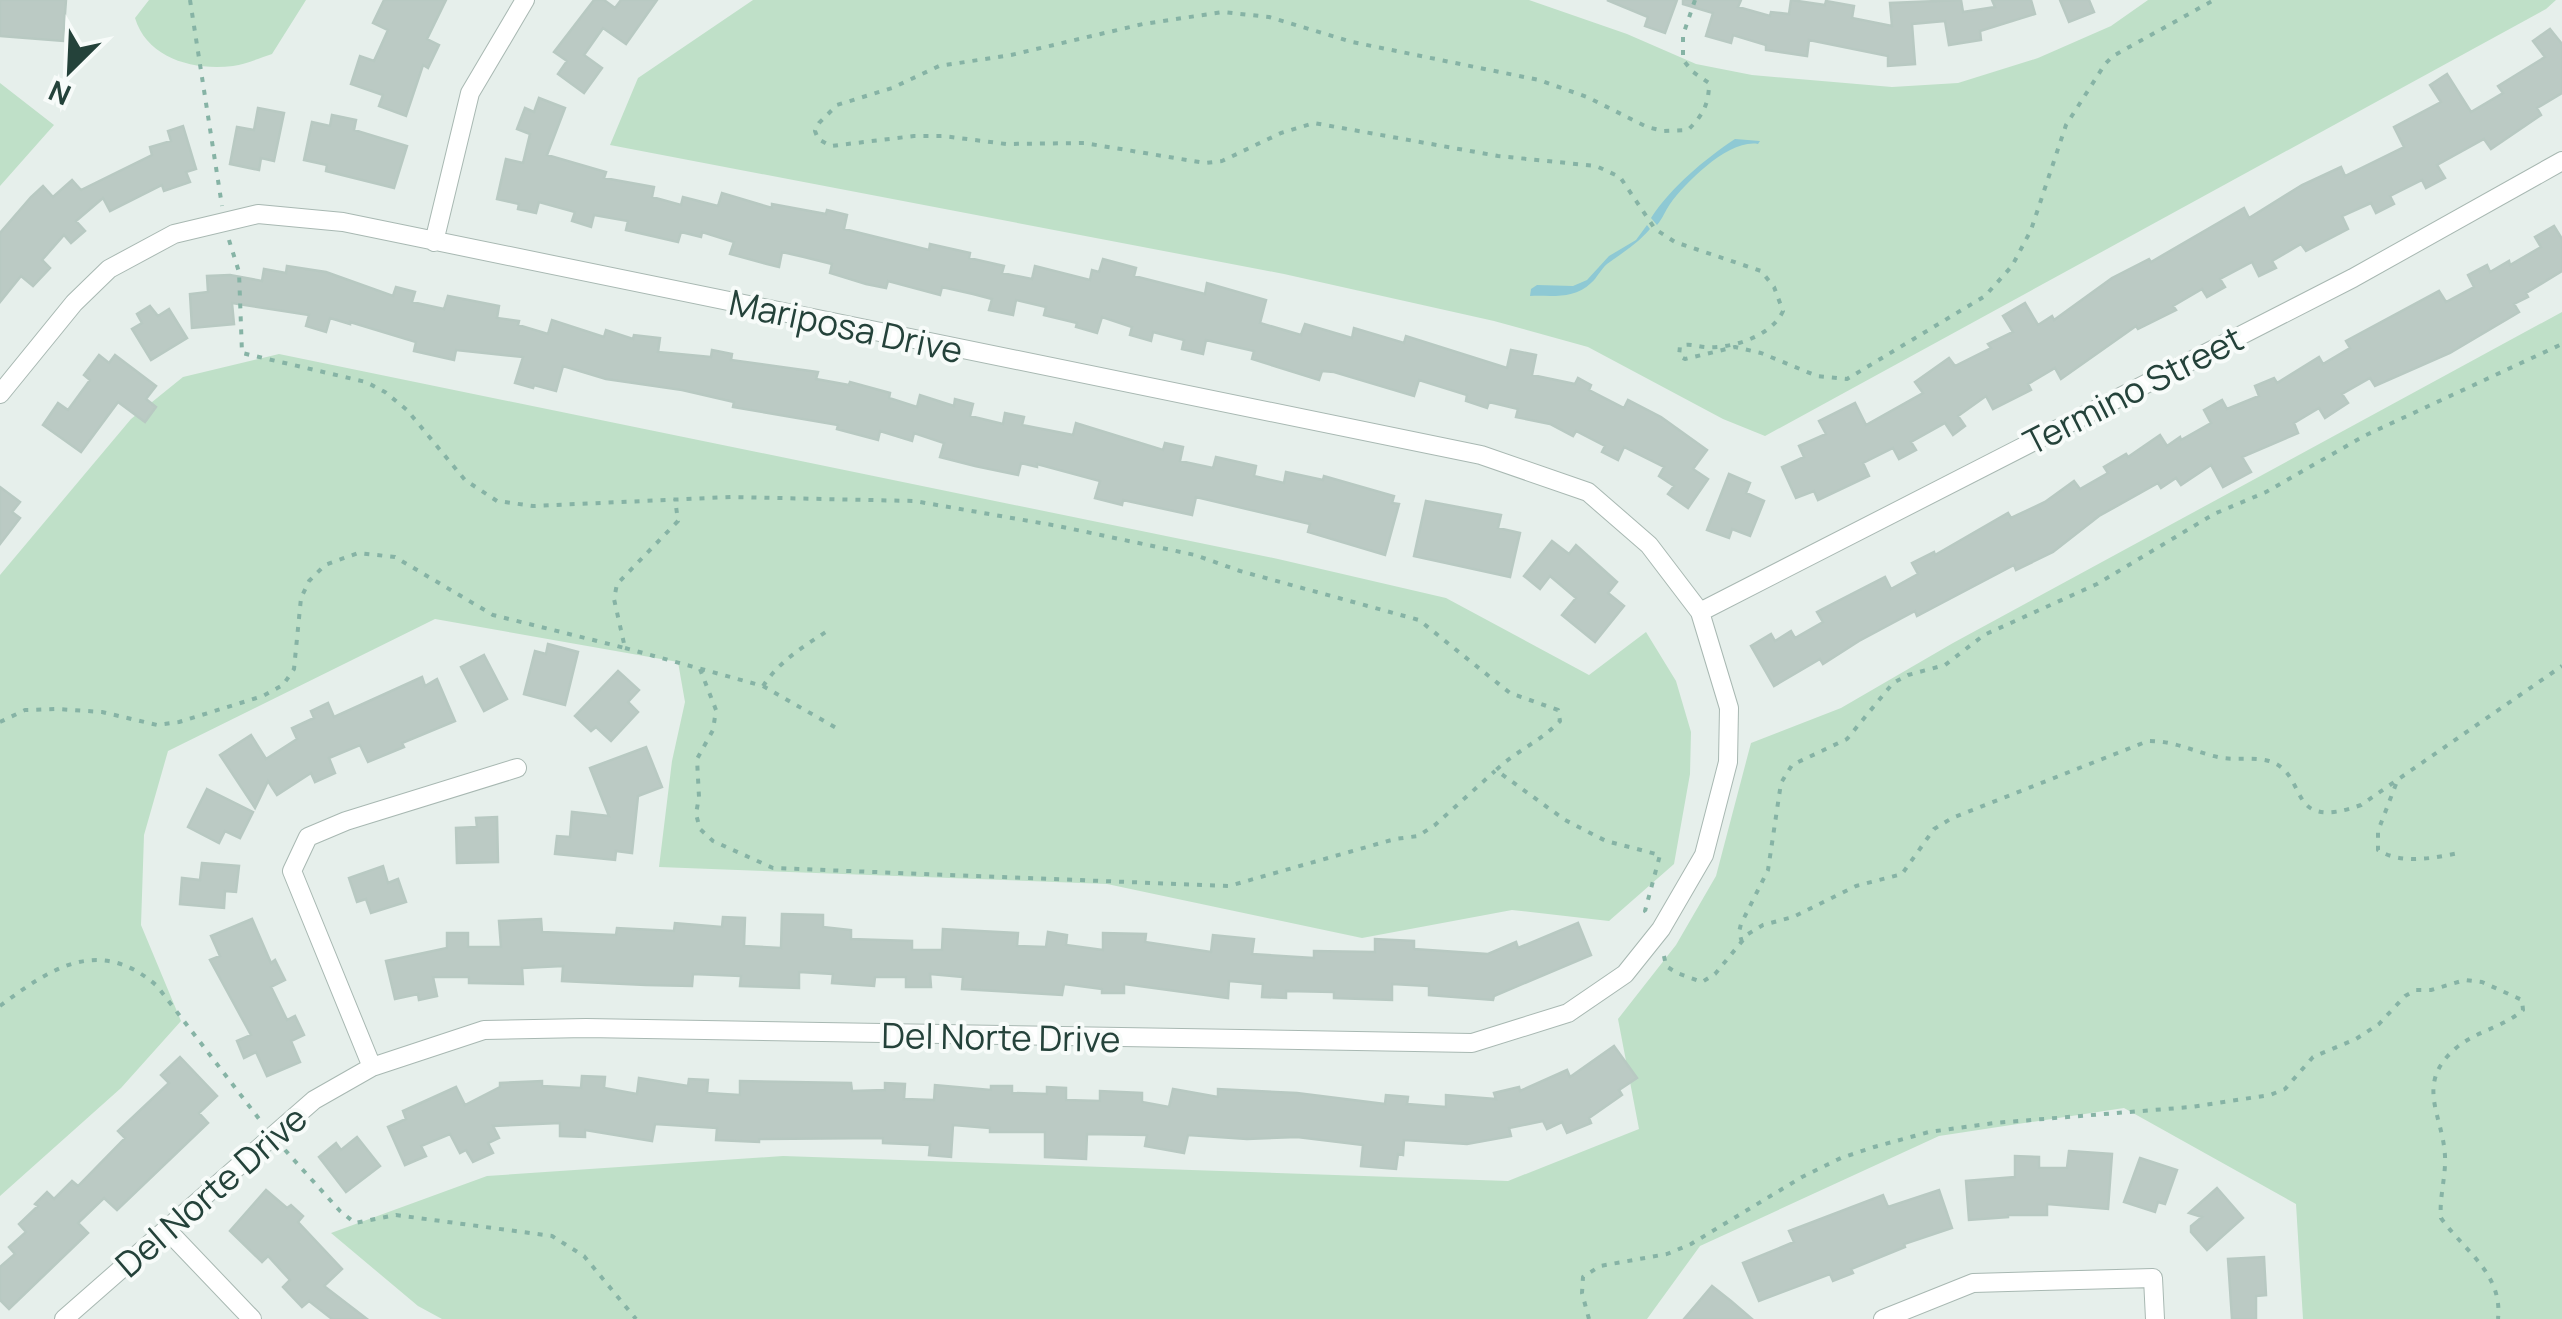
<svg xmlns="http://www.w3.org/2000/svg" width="2562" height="1319" font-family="Manrope,sans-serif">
<rect width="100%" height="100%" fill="#e6efeb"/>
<path fill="#bfe0c8" d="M 149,0 L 306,0 L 272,54 C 260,58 246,64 233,66 C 193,71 147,58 135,18 Z
M 753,0 L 1529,0 L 1627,34 L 1696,64 L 1752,75 L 1892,87 L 1958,83 L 2038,58 L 2111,26 L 2148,0 L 2556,0 L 2546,9 L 1765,436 L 1723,419 L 1588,347 L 1494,321 L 1284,274 L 610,145 L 638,78 Z
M 0,83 L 54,125 L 0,186 Z
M 2562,312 L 2562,1319 L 2303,1319 L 2296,1204 L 2124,1108 L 1939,1136 L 1700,1246 L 1647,1319 L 442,1319 L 418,1306 L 331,1233 L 487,1176 L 783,1156 L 1508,1181 L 1639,1129 L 1618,1019 L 1676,945 L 1716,876 L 1751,743 L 1841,708 L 1953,643 Z
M 279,354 L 1278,559 L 1446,598 L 1589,675 L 1646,632 L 1676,681 L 1691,732 L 1690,774 L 1674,864 L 1609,921 L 1512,910 L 1362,938 L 1107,884 L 659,867 L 672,761 L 685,702 L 678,662 L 435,619 L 168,751 L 144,835 L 141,925 L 181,1021 L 121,1088 L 0,1196 L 0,575 L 131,419 L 183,377 Z"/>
<path fill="#8ec9d4" d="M 1735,139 L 1760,141 L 1758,144 C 1729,139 1686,182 1670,204 C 1665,211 1663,218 1657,225 L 1651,218 C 1671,187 1705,159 1735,139 Z
M 1647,225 L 1650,229 C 1637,244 1621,254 1607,264 C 1601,269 1597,278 1591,283 C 1573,300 1552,295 1530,296 L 1531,289 L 1537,285 L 1573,286 L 1587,280 L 1609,256 L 1636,240 Z"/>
<path fill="#bbcac4" stroke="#b8c9c2" stroke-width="2.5" d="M 0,0 L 66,0 L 63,41 L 0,36 Z
M 384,0 L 446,0 L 427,39 L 439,45 L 428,68 L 423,65 L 406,116 L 379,106 L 383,95 L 351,84 L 360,56 L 374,61 L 388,30 L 373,23 Z
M 594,0 L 604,0 L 615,8 L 621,0 L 657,0 L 626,44 L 603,28 L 584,55 L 602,68 L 584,93 L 558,74 L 567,61 L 554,52 Z
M 1607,0 L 1677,0 L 1665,33 L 1645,26 L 1648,17 Z
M 1683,0 L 1741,0 L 1738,7 L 1770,16 L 1771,12 L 1789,14 L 1791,0 L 1825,5 L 1826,1 L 1854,6 L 1852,18 L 1892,26 L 1890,3 L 1961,0 L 1963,12 L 1995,7 L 1992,0 L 2031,0 L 2035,14 L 1980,31 L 1981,40 L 1949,45 L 1945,21 L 1912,24 L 1915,64 L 1888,66 L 1888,56 L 1809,40 L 1807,56 L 1766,50 L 1766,45 L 1733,35 L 1731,43 L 1706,36 L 1713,13 L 1683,4 Z
M 2060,0 L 2089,0 L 2094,12 L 2069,22 Z
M 2550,29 L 2562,44 L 2562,93 L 2537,108 L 2541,115 L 2491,149 L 2484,139 L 2437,165 L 2445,178 L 2426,188 L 2422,180 L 2390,196 L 2394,204 L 2376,213 L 2371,203 L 2342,216 L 2348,229 L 2306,251 L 2301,244 L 2272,261 L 2276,268 L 2259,276 L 2252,262 L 2220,279 L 2225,287 L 2207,297 L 2202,289 L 2173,306 L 2176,310 L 2138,329 L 2136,326 L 2061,379 L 2055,368 L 2028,384 L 2031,390 L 1993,409 L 1986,396 L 1958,416 L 1965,426 L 1953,435 L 1945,423 L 1911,442 L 1916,450 L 1899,459 L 1893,448 L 1863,463 L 1869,476 L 1818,500 L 1814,491 L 1796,498 L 1782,467 L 1804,457 L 1799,446 L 1826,434 L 1819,421 L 1855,403 L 1866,425 L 1923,393 L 1915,382 L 1949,358 L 1955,366 L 1991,348 L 1988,344 L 2013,332 L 2003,316 L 2025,303 L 2038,325 L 2052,316 L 2054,320 L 2112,278 L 2149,259 L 2151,262 L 2244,208 L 2249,218 L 2302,185 L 2341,167 L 2345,176 L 2404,147 L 2394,127 L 2441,102 L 2430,85 L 2447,74 L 2471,112 L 2503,93 L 2498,86 L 2545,57 L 2533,41 Z
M 539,98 L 565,108 L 547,155 L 606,172 L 604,178 L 654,187 L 652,197 L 681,205 L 683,197 L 718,206 L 722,193 L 772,208 L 772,204 L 826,214 L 827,210 L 847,215 L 844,229 L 929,250 L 930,244 L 970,253 L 969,258 L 1004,266 L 1002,273 L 1032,279 L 1035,266 L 1090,280 L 1092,270 L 1099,272 L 1103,259 L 1136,268 L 1134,276 L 1205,294 L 1207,283 L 1266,300 L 1260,323 L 1301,335 L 1305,324 L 1352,338 L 1354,328 L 1404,343 L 1406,336 L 1507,368 L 1511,350 L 1536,355 L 1532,375 L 1575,384 L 1578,378 L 1591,385 L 1589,390 L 1624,408 L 1628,400 L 1661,417 L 1707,450 L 1693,469 L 1708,479 L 1688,508 L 1668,494 L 1674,486 L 1659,476 L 1664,467 L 1624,447 L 1618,460 L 1602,452 L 1605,446 L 1576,431 L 1573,436 L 1550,424 L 1516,417 L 1518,409 L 1489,402 L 1487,408 L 1466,401 L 1467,395 L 1419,380 L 1414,396 L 1334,372 L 1322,371 L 1319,380 L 1252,359 L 1254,351 L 1206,340 L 1203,354 L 1182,349 L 1184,340 L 1153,332 L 1151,341 L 1130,335 L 1132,327 L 1102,317 L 1097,333 L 1076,327 L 1077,323 L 1044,315 L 1046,307 L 1016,300 L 1013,315 L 989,310 L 992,299 L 973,294 L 942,287 L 940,295 L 888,281 L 886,288 L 866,284 L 830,273 L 832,264 L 804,257 L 782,252 L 779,267 L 767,264 L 730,254 L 734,242 L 702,232 L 701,237 L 681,232 L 678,242 L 626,230 L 628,221 L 594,215 L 591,227 L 572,221 L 575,212 L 539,202 L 536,213 L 518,209 L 519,204 L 497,199 L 506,159 L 523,163 L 530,134 L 517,129 L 525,108 L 534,112 Z
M 258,108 L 284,113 L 274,161 L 261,158 L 259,170 L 230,164 L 237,127 L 254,130 Z
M 332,115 L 356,120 L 354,130 L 407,146 L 394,188 L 326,171 L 327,165 L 304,160 L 312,122 L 330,126 Z
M 183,126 L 196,169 L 186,172 L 190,182 L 164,191 L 162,185 L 110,211 L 103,198 L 76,221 L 85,231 L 71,243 L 64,235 L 42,260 L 50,268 L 33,286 L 21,276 L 0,302 L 0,233 L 31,197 L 43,186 L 53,197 L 72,180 L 81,190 L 152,155 L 150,147 L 171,141 L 168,131 Z
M 2554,226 L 2562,239 L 2562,271 L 2526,293 L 2528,297 L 2514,304 L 2519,312 L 2450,353 L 2375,386 L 2370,378 L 2342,394 L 2348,403 L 2325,418 L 2319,408 L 2294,423 L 2298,433 L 2242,457 L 2251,472 L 2223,487 L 2211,465 L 2181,485 L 2176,478 L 2161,488 L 2158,483 L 2099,516 L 2053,552 L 2016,570 L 2014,565 L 1917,616 L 1915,611 L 1859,641 L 1823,664 L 1820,659 L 1774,686 L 1751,646 L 1771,634 L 1775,641 L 1791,631 L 1795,638 L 1823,622 L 1817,612 L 1836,602 L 1885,577 L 1891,589 L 1918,574 L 1912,563 L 1934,552 L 1935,555 L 2008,513 L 2011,518 L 2045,502 L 2074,481 L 2080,489 L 2108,473 L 2104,467 L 2126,454 L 2128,457 L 2160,435 L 2167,446 L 2180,437 L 2181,440 L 2211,423 L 2204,410 L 2222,400 L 2227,409 L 2259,396 L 2255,386 L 2274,378 L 2277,383 L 2319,357 L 2323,364 L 2350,348 L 2346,341 L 2439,291 L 2446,302 L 2474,287 L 2468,275 L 2487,265 L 2490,272 L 2509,261 L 2510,265 L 2541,247 L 2535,237 Z
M 287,266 L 326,272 L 393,296 L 396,287 L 415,292 L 412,302 L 444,309 L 448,296 L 499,306 L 497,318 L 519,321 L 518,325 L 548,334 L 552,320 L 604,337 L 606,330 L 633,339 L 634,335 L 660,338 L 658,352 L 711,357 L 712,350 L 732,354 L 731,360 L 818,372 L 816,379 L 849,385 L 850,382 L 890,393 L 889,398 L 917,407 L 920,395 L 954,406 L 955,399 L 973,404 L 970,416 L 1003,424 L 1005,413 L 1024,417 L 1022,425 L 1073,435 L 1076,423 L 1163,450 L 1165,443 L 1183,447 L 1180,461 L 1213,468 L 1216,457 L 1256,466 L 1254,476 L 1284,483 L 1286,472 L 1323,480 L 1324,476 L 1394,496 L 1392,503 L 1399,504 L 1385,555 L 1308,532 L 1310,524 L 1196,497 L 1192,515 L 1123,500 L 1122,505 L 1095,498 L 1100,481 L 1037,464 L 1037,467 L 1021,463 L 1018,475 L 975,466 L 940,457 L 944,443 L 914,433 L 912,441 L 880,431 L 878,440 L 837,429 L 838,425 L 733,407 L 734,402 L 682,390 L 606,379 L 563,366 L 556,391 L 534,385 L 533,388 L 515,383 L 523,357 L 456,350 L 454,360 L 414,351 L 416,342 L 350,322 L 350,324 L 330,318 L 326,332 L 306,326 L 309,315 L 232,303 L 234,324 L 192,328 L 190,294 L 208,292 L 207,276 L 230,275 L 262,281 L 264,269 L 286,273 Z
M 150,306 L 158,316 L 169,309 L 187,338 L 151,360 L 132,329 L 142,323 L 137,314 Z
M 99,355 L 109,363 L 115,355 L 156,386 L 146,399 L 156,407 L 145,422 L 118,402 L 81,452 L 43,425 L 58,403 L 68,410 L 90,380 L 84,375 Z
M 1729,474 L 1750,483 L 1746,493 L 1764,501 L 1750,536 L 1732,529 L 1729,538 L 1707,530 Z
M 0,487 L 20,502 L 12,512 L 20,518 L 0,544 Z
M 1426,501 L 1501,515 L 1498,528 L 1520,533 L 1510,577 L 1414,556 Z
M 1552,541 L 1569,554 L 1576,545 L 1617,582 L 1608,593 L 1624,606 L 1595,642 L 1562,615 L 1576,598 L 1550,576 L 1540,589 L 1524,576 Z
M 548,644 L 578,652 L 565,705 L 524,694 L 535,651 L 546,654 Z
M 484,655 L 507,699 L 484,711 L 461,667 Z
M 618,671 L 639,690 L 628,702 L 638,712 L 611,741 L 596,727 L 591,731 L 575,716 Z
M 422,677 L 425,686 L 437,679 L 455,721 L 402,743 L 404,747 L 368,762 L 360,745 L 329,758 L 335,773 L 315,782 L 311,773 L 277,795 L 268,781 L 255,808 L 220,755 L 251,735 L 266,759 L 297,739 L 292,728 L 314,718 L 311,711 L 328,703 L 334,717 Z
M 646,747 L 662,787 L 638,796 L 632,853 L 616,851 L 615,860 L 555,854 L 557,836 L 570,837 L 572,812 L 609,816 L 590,768 Z
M 207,789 L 253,812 L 240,838 L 225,831 L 219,843 L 188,827 Z
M 497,817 L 498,862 L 457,863 L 456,828 L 477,827 L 476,818 Z
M 202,863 L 239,866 L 236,892 L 225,891 L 224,908 L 180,904 L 182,878 L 200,880 Z
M 383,866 L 388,883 L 398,879 L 406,902 L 371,913 L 366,899 L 357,902 L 349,878 Z
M 782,914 L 823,915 L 823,927 L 851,930 L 851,939 L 912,941 L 912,950 L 942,950 L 943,929 L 1018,933 L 1017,946 L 1046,947 L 1048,932 L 1067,935 L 1066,945 L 1103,950 L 1103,933 L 1146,934 L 1145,942 L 1211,952 L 1213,935 L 1254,939 L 1252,954 L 1314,958 L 1314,951 L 1375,952 L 1375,939 L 1414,941 L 1414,949 L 1488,954 L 1516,942 L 1518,948 L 1578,923 L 1591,955 L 1494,996 L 1493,1000 L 1429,995 L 1429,986 L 1392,984 L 1392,1000 L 1334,998 L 1334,992 L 1286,991 L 1286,998 L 1262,997 L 1263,984 L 1229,981 L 1228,998 L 1124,984 L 1124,993 L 1102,993 L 1102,989 L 1064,984 L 1062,995 L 962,989 L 963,977 L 930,974 L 931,987 L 906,987 L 906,977 L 875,977 L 874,986 L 832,983 L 833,974 L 799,972 L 799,988 L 740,986 L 741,976 L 693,974 L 692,986 L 646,985 L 562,981 L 563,966 L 522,968 L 523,984 L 469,983 L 469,977 L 433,977 L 437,996 L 419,1000 L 418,994 L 395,999 L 386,961 L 447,948 L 447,933 L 468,933 L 468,947 L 501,947 L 499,921 L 541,919 L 542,932 L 616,935 L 617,928 L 674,931 L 675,923 L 722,927 L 723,917 L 745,918 L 744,946 L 781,948 Z
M 252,919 L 271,963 L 275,960 L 285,980 L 271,987 L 287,1020 L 295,1016 L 304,1035 L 291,1041 L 300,1062 L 267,1076 L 256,1052 L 244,1058 L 237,1041 L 251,1035 L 210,960 L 220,956 L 211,936 Z
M 1614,1046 L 1637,1078 L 1619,1090 L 1622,1095 L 1589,1118 L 1591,1123 L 1567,1133 L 1562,1122 L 1547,1129 L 1543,1121 L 1509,1128 L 1511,1136 L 1467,1144 L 1404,1140 L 1403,1155 L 1398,1154 L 1396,1169 L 1361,1166 L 1363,1145 L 1297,1137 L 1247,1139 L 1188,1135 L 1184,1153 L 1145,1146 L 1147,1135 L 1087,1134 L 1086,1159 L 1045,1157 L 1045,1132 L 990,1132 L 990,1128 L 953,1125 L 951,1157 L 929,1155 L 930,1145 L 883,1143 L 883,1138 L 759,1139 L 759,1142 L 716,1140 L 717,1128 L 655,1124 L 652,1141 L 585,1130 L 585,1137 L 560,1136 L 560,1123 L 493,1126 L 499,1138 L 488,1143 L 493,1153 L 473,1162 L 466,1150 L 460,1153 L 450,1134 L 421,1146 L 426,1156 L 405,1165 L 388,1127 L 406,1119 L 403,1111 L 456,1087 L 465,1105 L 500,1087 L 500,1083 L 542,1081 L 542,1086 L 581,1088 L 582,1076 L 605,1077 L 604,1088 L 637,1094 L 639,1078 L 688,1086 L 689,1079 L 708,1080 L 707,1093 L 740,1095 L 740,1081 L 851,1083 L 852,1091 L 885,1090 L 885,1083 L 905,1084 L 904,1099 L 934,1100 L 935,1085 L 991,1090 L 991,1086 L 1012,1086 L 1012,1093 L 1047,1094 L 1047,1087 L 1066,1088 L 1066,1100 L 1100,1101 L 1100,1091 L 1142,1093 L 1142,1102 L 1169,1107 L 1173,1089 L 1218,1097 L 1218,1089 L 1297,1093 L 1385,1104 L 1386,1095 L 1408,1097 L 1407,1104 L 1446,1107 L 1446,1095 L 1496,1099 L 1494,1093 L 1519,1087 L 1520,1091 L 1567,1070 L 1570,1077 Z
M 180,1057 L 217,1096 L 199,1113 L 208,1123 L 117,1210 L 104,1198 L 78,1223 L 88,1233 L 9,1309 L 0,1300 L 0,1267 L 15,1254 L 9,1247 L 26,1232 L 19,1224 L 38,1206 L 35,1204 L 47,1192 L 54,1199 L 72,1181 L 78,1186 L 125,1138 L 118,1131 L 169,1083 L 161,1075 Z
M 357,1137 L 380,1166 L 346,1192 L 319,1157 L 336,1143 L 341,1150 Z
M 2069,1151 L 2112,1154 L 2108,1209 L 2047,1204 L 2047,1215 L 2008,1215 L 2008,1217 L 1969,1220 L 1966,1181 L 2015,1177 L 2015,1156 L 2039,1157 L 2039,1168 L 2067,1168 Z
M 2140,1158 L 2177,1170 L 2165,1204 L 2158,1202 L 2155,1212 L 2124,1202 Z
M 2217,1188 L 2243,1218 L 2207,1250 L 2191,1232 L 2191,1226 L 2202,1217 L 2189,1213 Z
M 266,1190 L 287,1208 L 291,1205 L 303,1216 L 298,1222 L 342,1269 L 324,1286 L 367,1319 L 332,1319 L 309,1301 L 302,1307 L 283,1287 L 290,1280 L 268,1256 L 262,1262 L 230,1231 Z
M 1939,1190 L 1952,1228 L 1904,1244 L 1905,1247 L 1851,1269 L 1853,1273 L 1833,1281 L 1830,1274 L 1759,1301 L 1743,1263 L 1794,1242 L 1789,1231 L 1883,1195 L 1888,1207 Z
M 2264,1257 L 2266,1295 L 2256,1296 L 2256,1319 L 2232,1319 L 2228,1259 Z
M 1712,1286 L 1731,1301 L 1752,1319 L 1684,1319 Z"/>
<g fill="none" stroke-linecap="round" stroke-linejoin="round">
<defs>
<path id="street" d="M 434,242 L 470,93 L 525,0
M 0,394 L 74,303 L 109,269 L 174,234 L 258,214 L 343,222 L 1481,455 L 1588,492 L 1649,545 L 1700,612 L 1729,708 L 1728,762 L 1704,855 L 1661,929 L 1625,974 L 1568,1013 L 1472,1043 L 586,1028 L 484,1030 L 372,1067 L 314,1100 L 64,1319
M 1700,612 L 2353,278 L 2562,161
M 372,1067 L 292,871 L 308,837 L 346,821 L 517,768
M 168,1231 L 252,1319
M 1883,1319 L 1973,1283 L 2153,1278 L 2155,1319"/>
</defs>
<use href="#street" stroke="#a8b8b2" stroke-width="20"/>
<path stroke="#86b3a5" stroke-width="4" stroke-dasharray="5 8" stroke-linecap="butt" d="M 190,0 L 222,206
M 1695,0 L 1683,35 L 1683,60 L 1693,72 L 1709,83 C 1709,104 1703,115 1688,130 L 1664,131 L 1647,127 L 1587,97 L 1539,80 L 1352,42 L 1269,17 L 1223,12 L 1143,24 L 1011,55 L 939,66 L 892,88 L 837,105 L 819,123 L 815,131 L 818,139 L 831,146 L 914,136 L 943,136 L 1006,144 L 1084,143 L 1205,163 L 1222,161 L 1281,133 L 1314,123 L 1498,156 L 1596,166 L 1620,177 L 1655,229 L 1675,242 L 1761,271 L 1774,287 L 1783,311 C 1772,336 1732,349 1705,347 C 1695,346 1690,343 1680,346 L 1679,356 L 1685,359 L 1735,347 L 1761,353 L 1817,376 L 1847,379 L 1985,296 L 2012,266 L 2031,230 L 2066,125 L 2105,64 L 2113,56 L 2214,0
M 229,240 L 239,272 L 242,353 L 366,382 L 385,392 L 407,410 L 465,480 L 497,501 L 533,506 L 731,497 L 914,501 L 1058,526 L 1195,555 L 1240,571 L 1419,620 L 1510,693 L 1558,710 L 1560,721 C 1541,741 1516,751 1496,770 L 1565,820 L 1606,841 L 1660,855 L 1645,911 L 1649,916
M 625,648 L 763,686 C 781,659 806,645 832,628
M 700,669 L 716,710 L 713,730 L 697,759 L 699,797 L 696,814 L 700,829 L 713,841 L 773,868 L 1229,886 L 1395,839 L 1418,836 L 1435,825 L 1495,771
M 763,686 L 838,729
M 0,722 L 25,710 L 57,709 L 102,712 L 157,725 L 179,722 L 263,696 L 283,685 L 294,669 L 301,598 L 309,581 L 325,565 L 358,553 L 395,557 L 493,615 L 625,648 L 614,599 L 617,584 L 678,521 L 675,499
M 2396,784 L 2378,831 L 2378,850 C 2402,865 2433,858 2459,853
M 1742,942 L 1739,932 L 1741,924 L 1768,870 L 1781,783 L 1792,765 L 1847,739 L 1893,683 L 1908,675 L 1945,665 L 1984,635 L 2097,584 L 2214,514 L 2266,492 L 2364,436 L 2562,344
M 1664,956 L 1666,966 L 1677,973 L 1702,982 L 1715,974 L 1748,934 L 1763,925 L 1793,917 L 1856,886 L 1902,874 L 1934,829 L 1952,818 L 2148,741 C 2178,741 2195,753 2223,758 C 2238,760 2255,757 2269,761 C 2311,774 2283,833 2361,805 L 2562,666
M 0,1006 C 52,967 100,936 157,986 L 263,1124
M 285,1150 L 340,1211 L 355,1223 L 396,1215 L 552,1236 L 584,1256 L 636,1319
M 1589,1319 L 1582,1293 L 1583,1277 L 1600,1266 L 1667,1254 L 1691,1244 L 1802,1177 L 1841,1158 L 1874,1147 L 1929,1132 L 1994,1123 L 2191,1107 L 2270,1095 L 2285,1089 L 2313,1057 L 2356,1039 L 2379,1024 L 2405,996 L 2416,990 L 2431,990 L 2465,980 L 2482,982 L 2522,1000 L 2523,1010 C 2504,1027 2476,1031 2456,1048 C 2414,1084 2443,1115 2445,1156 C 2446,1177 2439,1198 2441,1218 C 2464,1251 2503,1273 2498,1319"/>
<use href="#street" stroke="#fff" stroke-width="18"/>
</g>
<g text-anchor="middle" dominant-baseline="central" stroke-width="8" stroke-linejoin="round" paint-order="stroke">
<g font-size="35" fill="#24423a" stroke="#f7fbf9">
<text transform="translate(846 326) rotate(12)">Mariposa Drive</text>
<text transform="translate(2133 390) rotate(-27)">Termino Street</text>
<text transform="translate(1001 1037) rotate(1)">Del Norte Drive</text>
<text transform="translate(211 1191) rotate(-41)">Del Norte Drive</text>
</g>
</g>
<g transform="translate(70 70) rotate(204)" stroke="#f7fbf9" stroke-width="8" paint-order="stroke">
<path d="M0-8L18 38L0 25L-18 38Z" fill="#24423a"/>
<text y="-15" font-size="28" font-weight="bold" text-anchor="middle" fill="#24423a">N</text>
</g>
</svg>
